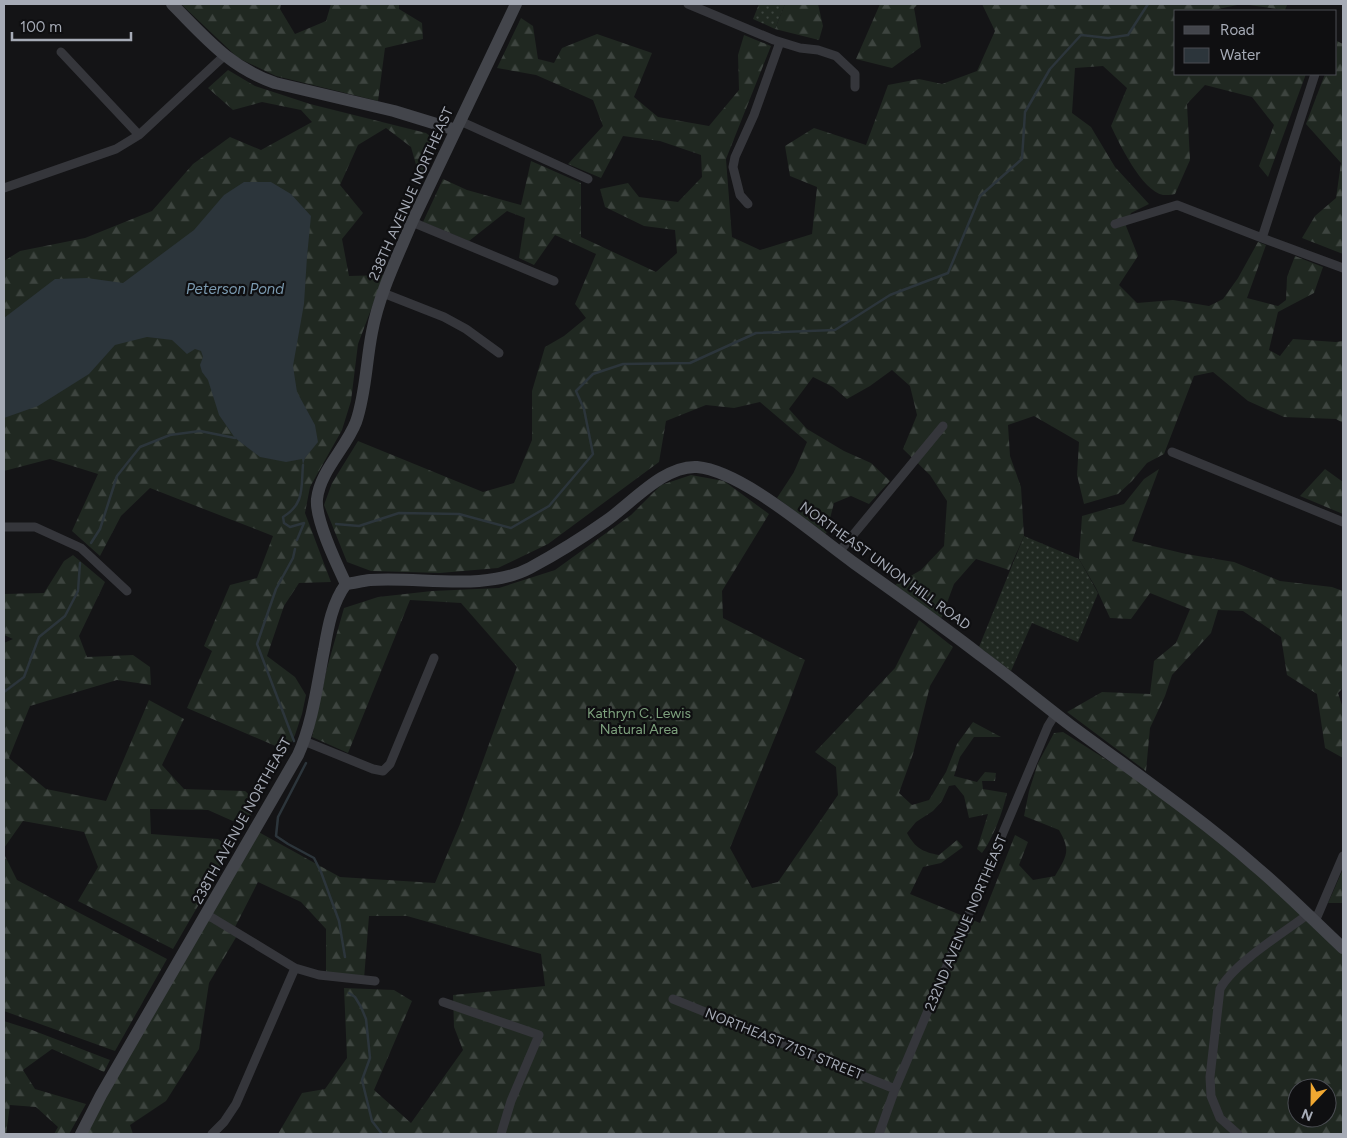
<svg xmlns="http://www.w3.org/2000/svg" width="1347" height="1138" font-family="Figtree,sans-serif">
<defs>
<pattern id="grass-dots" width="8" height="8" patternUnits="userSpaceOnUse" patternTransform="scale(1.25)"><rect width="8" height="8" fill="#202821"/><path d="M2 2h.1M6 6h.1" fill="none" stroke="#3d443f" stroke-width="1.8" stroke-linecap="round"/></pattern>
<pattern id="forest-firs" width="22" height="20" patternUnits="userSpaceOnUse" patternTransform="scale(1.25)"><rect width="22" height="20" fill="#202821"/><path d="M5 1l3.5 6h-7zM16 11l3.5 6h-7z" fill="#3d443f"/></pattern>
</defs>
<rect width="100%" height="100%" fill="#141416"/>
<path fill="url(#grass-dots)" d="M 759,4 L 785,4 L 775,29 L 753,19 Z
M 1024,536 L 1079,559 L 1098,593 L 1078,642 L 1032,623 L 1011,671 L 979,647 Z"/>
<path fill="url(#forest-firs)" fill-rule="evenodd" d="M 181,4 L 281,4 L 280,9 L 295,34 L 326,21 L 331,4 L 399,4 L 399,9 L 422,23 L 423,39 L 385,48 L 378,101 L 276,76 L 238,58 Z
M 785,4 L 818,4 L 823,26 L 819,40 L 775,29 Z
M 880,4 L 918,4 L 914,8 L 921,47 L 892,68 L 856,59 Z
M 982,4 L 1284,4 L 1287,5 L 1285,10 L 1242,4 L 1209,11 L 1176,11 L 1176,74 L 1306,74 L 1268,177 L 1259,166 L 1274,125 L 1252,97 L 1205,85 L 1187,104 L 1190,160 L 1175,194 C 1171,195 1167,195 1163,195 C 1142,191 1119,143 1111,126 L 1127,88 L 1103,66 L 1075,68 L 1072,113 L 1091,127 L 1115,167 L 1149,204 L 1131,213 L 1126,226 L 1138,256 L 1119,285 L 1137,303 L 1173,300 L 1209,306 L 1223,299 L 1238,278 L 1258,242 L 1266,245 L 1247,298 L 1278,306 L 1286,300 L 1287,277 L 1295,256 L 1323,267 L 1314,293 L 1278,312 L 1269,350 L 1280,356 L 1293,339 L 1336,342 L 1343,341 L 1343,423 L 1336,419 L 1284,417 L 1248,401 L 1213,372 L 1194,376 L 1164,454 L 1147,463 L 1132,481 L 1118,494 L 1084,504 L 1077,475 L 1079,442 L 1034,416 L 1008,425 L 1010,456 L 1021,487 L 1024,536 L 1009,570 L 976,559 L 954,584 L 941,619 L 895,585 L 921,570 L 944,546 L 947,501 L 930,475 L 903,449 L 917,415 L 910,386 L 892,370 L 870,386 L 847,399 L 833,387 L 813,377 L 789,409 L 807,429 L 844,451 L 871,463 L 890,481 L 869,504 L 851,496 L 834,503 L 826,534 L 777,498 L 794,472 L 807,442 L 760,402 L 734,408 L 706,405 L 666,421 L 659,462 L 548,544 L 498,568 L 440,573 L 371,571 L 347,562 L 324,505 L 332,483 L 358,441 L 483,492 L 514,483 L 532,440 L 532,391 L 545,347 L 564,336 L 586,318 L 575,304 L 596,254 L 555,235 L 534,265 L 519,258 L 525,218 L 507,211 L 469,241 L 423,222 L 443,179 L 467,190 L 521,205 L 531,161 L 581,183 L 581,237 L 656,272 L 677,253 L 675,230 L 644,226 L 605,207 L 600,189 L 628,183 L 639,197 L 678,202 L 702,177 L 701,155 L 660,141 L 623,136 L 601,178 L 568,164 L 603,126 L 593,100 L 536,75 L 497,68 L 521,18 L 533,26 L 538,59 L 554,63 L 562,48 L 597,34 L 652,53 L 634,97 L 658,117 L 709,126 L 739,90 L 738,55 L 744,35 L 771,46 L 726,159 L 732,237 L 760,250 L 812,234 L 817,187 L 790,176 L 785,146 L 814,128 L 866,145 L 888,85 L 919,79 L 942,84 L 977,71 L 995,31 Z
M 1337,41 L 1343,44 L 1343,254 L 1302,238 L 1315,216 L 1336,198 L 1341,163 L 1306,124 L 1325,74 L 1336,74 Z
M 228,70 L 255,86 L 310,104 L 426,133 L 434,139 L 433,147 L 420,179 L 411,147 L 386,128 L 358,145 L 340,185 L 363,213 L 342,239 L 349,276 L 384,275 L 358,344 L 351,401 L 342,430 L 310,487 L 305,513 L 331,582 L 299,583 L 284,606 L 267,656 L 295,677 L 306,695 L 302,714 L 295,735 L 287,751 L 187,708 L 212,651 L 204,646 L 230,585 L 257,578 L 273,536 L 150,488 L 121,516 L 100,556 L 72,531 L 98,474 L 50,459 L 4,471 L 4,261 L 20,251 L 85,238 L 152,211 L 193,164 L 230,137 L 261,150 L 312,122 L 301,110 L 262,102 L 233,110 L 208,88 Z
M 1159,469 L 1132,541 L 1186,554 L 1234,562 L 1280,581 L 1332,587 L 1343,591 L 1343,688 L 1338,693 L 1343,708 L 1343,758 L 1325,748 L 1317,694 L 1287,675 L 1281,637 L 1243,611 L 1218,610 L 1211,633 L 1172,675 L 1165,696 L 1150,728 L 1146,771 L 1067,712 L 1102,692 L 1150,694 L 1154,661 L 1176,643 L 1190,609 L 1150,593 L 1131,619 L 1110,618 L 1096,588 L 1079,559 L 1082,516 L 1124,504 L 1144,479 Z
M 1325,469 L 1343,482 L 1343,514 L 1300,496 Z
M 691,475 L 724,481 L 769,514 L 722,591 L 723,618 L 805,660 L 787,708 L 730,848 L 752,888 L 778,882 L 838,795 L 836,767 L 815,752 L 895,668 L 919,620 L 953,647 L 930,686 L 913,754 L 899,793 L 912,805 L 929,800 L 946,772 L 957,744 L 973,722 L 1001,737 L 974,737 L 960,757 L 954,776 L 977,782 L 985,772 L 996,773 L 995,781 L 982,781 L 983,789 L 1007,793 C 1003,811 993,839 982,853 L 977,849 L 988,814 L 969,818 L 964,796 L 955,785 L 949,786 L 942,801 L 933,811 L 916,822 L 907,833 C 915,848 923,852 939,855 L 957,840 L 963,847 L 941,863 L 923,867 L 910,894 L 980,923 L 1015,835 L 1028,842 L 1019,865 L 1033,880 L 1055,876 C 1067,855 1071,851 1059,830 L 1024,816 L 1029,791 L 1038,763 L 1054,733 L 1063,732 L 1176,804 L 1343,948 L 1343,1134 L 278,1134 L 302,1093 L 325,1089 L 347,1058 L 344,988 L 394,990 L 412,1001 L 374,1090 L 411,1123 L 463,1050 L 454,1027 L 453,995 L 545,986 L 541,954 L 407,916 L 369,916 L 364,979 L 326,976 L 326,929 L 301,902 L 258,882 L 233,931 L 238,934 L 209,983 L 199,1049 L 166,1101 L 130,1125 L 133,1134 L 81,1134 L 255,830 L 340,877 L 435,883 L 460,824 L 517,667 L 461,603 L 410,600 L 348,753 L 312,737 L 327,668 L 344,608 L 378,597 L 432,591 L 499,588 L 555,570 L 631,515 L 661,485 ZM 1297,1088 L 1327,1088 L 1327,1118 L 1297,1118 Z
M 73,555 L 105,582 L 79,636 L 87,657 L 133,655 L 150,667 L 151,685 L 117,680 L 30,706 L 9,758 L 46,789 L 106,801 L 149,700 L 184,719 L 162,765 L 184,789 L 245,791 L 258,803 L 244,826 L 208,810 L 150,809 L 151,834 L 218,839 L 231,849 L 173,949 L 78,901 L 98,867 L 84,832 L 23,821 L 4,848 L 4,643 L 13,639 L 4,635 L 4,594 L 44,593 L 64,561 Z
M 4,854 L 17,880 L 167,959 L 115,1051 L 4,1011 Z
M 1343,869 L 1343,903 L 1328,903 Z
M 4,1021 L 32,1030 L 110,1060 L 104,1072 L 52,1049 L 23,1070 L 35,1089 L 86,1104 L 69,1134 L 54,1134 L 58,1127 L 36,1107 L 10,1105 L 6,1134 L 4,1134 Z"/>
<path fill="#2c353b" d="M 244,182 L 271,182 L 291,194 L 311,216 L 307,257 L 304,304 L 293,366 L 297,392 L 315,425 L 318,442 L 305,458 L 303,465 L 302,459 L 286,462 L 260,457 L 235,438 L 219,415 L 208,380 L 202,372 L 200,365 L 203,357 L 201,351 L 195,349 L 187,354 L 172,340 L 147,337 L 115,345 L 89,374 L 38,406 L 4,418 L 4,318 L 55,279 L 87,278 L 123,283 L 194,230 L 224,195 Z"/>
<g fill="none" stroke-linecap="round" stroke-linejoin="round">
<path stroke="#2c353b" stroke-width="2.5" d="M 303,465 C 301,487 305,504 283,517 L 284,523 L 290,527 L 304,523
M 336,524 L 359,526 L 399,513 L 459,514 L 511,528 L 549,506 L 593,454 L 584,409 L 576,391 L 593,374 L 623,364 L 690,363 L 756,333 L 835,330 L 890,295 L 948,273 L 980,196 L 1022,159 L 1025,112 L 1050,69 L 1081,35 L 1108,38 L 1128,35 L 1148,4
M 297,540 L 304,523
M 91,543 L 100,529 L 117,476 L 140,447 L 170,435 L 200,431 L 235,438
M 4,692 L 24,677 L 39,637 L 65,616 L 78,591 L 80,563
M 294,741 L 257,644 L 276,589 L 293,558 L 295,549
M 306,763 L 278,817 L 276,836 L 288,844 L 314,858 L 321,872 L 339,921 L 345,957
M 349,993 L 355,997 L 361,1007 L 366,1019 L 370,1058 L 362,1080 L 372,1121 L 382,1134"/>
<path stroke="#35363b" stroke-width="9" d="M 688,4 L 774,40 L 800,48 L 818,50 L 836,56 L 855,74 L 855,87
M 61,52 L 139,135
M 460,121 L 588,179
M 4,188 L 116,149 L 139,135 L 224,56
M 748,204 L 740,195 L 733,167 L 735,157 L 754,115 L 780,42
M 412,222 L 554,281
M 1115,224 L 1177,205 L 1262,238 L 1343,268
M 1262,238 L 1315,74
M 383,293 L 444,317 L 466,329 L 499,353
M 1172,452 L 1343,522
M 4,527 L 35,527 L 81,548 L 127,591
M 839,552 L 943,426
M 304,741 L 373,769 L 383,771 L 390,764 L 434,658
M 206,914 L 295,968 L 319,975 L 375,981
M 673,999 L 895,1089
M 443,1002 L 539,1035 L 511,1101 L 501,1134
M 212,1134 L 224,1122 L 236,1104 L 295,968
M 879,1134 L 895,1089 L 1048,726 L 1056,713
M 1238,1134 L 1220,1118 L 1211,1096 L 1210,1077 L 1220,989 C 1233,964 1283,933 1307,915 L 1317,917 L 1343,856"/>
<path stroke="#43454b" stroke-width="12" d="M 172,4 C 205,37 229,67 275,83 L 394,111 L 456,130
M 346,584 C 354,583 362,581 370,580 C 419,576 485,592 530,568 C 556,554 582,538 606,521 C 632,503 664,465 697,467 C 743,471 816,536 854,563 C 896,593 939,623 980,655 C 1010,677 1040,702 1070,725 C 1132,771 1197,815 1255,866 C 1286,892 1314,921 1343,948
M 346,584 C 337,565 315,520 317,499 C 320,471 346,448 356,422 C 366,393 366,362 372,332 C 379,294 397,258 412,222 L 516,4
M 81,1134 L 101,1095 L 298,755 C 313,722 317,685 324,650 C 328,627 332,603 346,584"/>
</g>
<g text-anchor="middle" dominant-baseline="central" stroke-width="4.5" stroke-linejoin="round" paint-order="stroke">
<g font-size="14" fill="#a6abb6" stroke="#0f0f11">
<text transform="translate(411 194) rotate(-66)">238TH AVENUE NORTHEAST</text>
<text transform="translate(885 566) rotate(36)">NORTHEAST UNION HILL ROAD</text>
<text transform="translate(242 821) rotate(-61)">238TH AVENUE NORTHEAST</text>
<text transform="translate(966 923) rotate(-67)">232ND AVENUE NORTHEAST</text>
<text transform="translate(784 1044) rotate(22)">NORTHEAST 71ST STREET</text>
</g>
<g font-size="14" fill="#7da17d" stroke="#0f0f11">
<text x="639" y="713">Kathryn C. Lewis<tspan x="639" dy="16">Natural Area</tspan></text>
</g>
<g font-size="15" font-style="italic" fill="#7c9bb1" stroke="#0f0f11">
<text x="235" y="289">Peterson Pond</text>
</g>
</g>
<rect width="1347" height="1138" fill="none" stroke="#a6abb6" stroke-width="10"/>
<rect x="1174" y="10" width="162" height="65" fill="#0f0f11" stroke="#4b4d53"/>
<rect x="1184" y="26" width="25" height="8" fill="#43454b" stroke="#4b4d53"/>
<text x="1220" y="35" font-size="15" fill="#a6abb6">Road</text>
<rect x="1184" y="48" width="25" height="15" fill="#2c353b" stroke="#4b4d53"/>
<text x="1220" y="60" font-size="15" fill="#a6abb6">Water</text>
<g transform="translate(1312 1103) rotate(202)"><circle r="24" fill="#0f0f11" stroke="#4b4d53"/>
<path d="M0-4L9 19L0 12L-9 19Z" fill="#f1a831"/>
<text y="-8" font-size="14" font-weight="bold" text-anchor="middle" fill="#a6abb6">N</text>
</g>
<path d="M12 32v8h119v-8" fill="none" stroke="#a6abb6" stroke-width="2.5"/>
<text x="20" y="32" font-size="15" fill="#a6abb6" stroke="#0f0f11" stroke-width="4" paint-order="stroke">100 m</text>
</svg>
